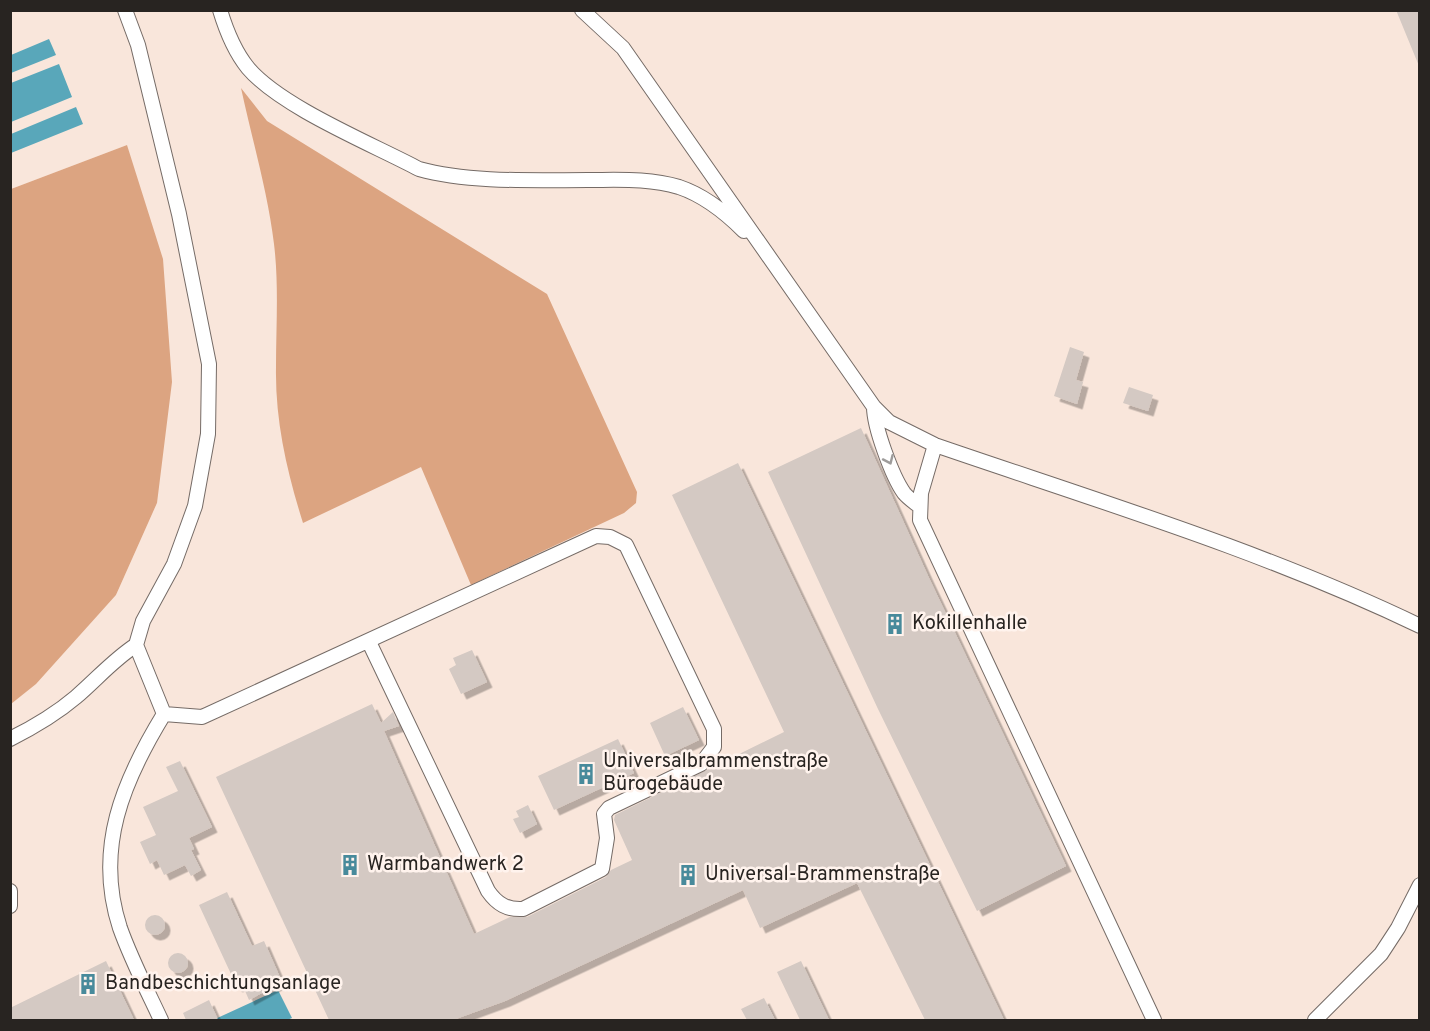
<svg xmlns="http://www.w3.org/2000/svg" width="1430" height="1031" font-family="Overpass,sans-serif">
<defs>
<filter id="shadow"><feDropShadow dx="5.5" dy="5.5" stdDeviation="0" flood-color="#0004"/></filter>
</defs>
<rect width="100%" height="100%" fill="#fff3ed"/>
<path fill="#f9e6db" d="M 11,11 L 1419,11 L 1419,1020 L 11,1020 L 11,704 L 36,683 L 116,595 L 157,503 L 127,145 L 11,189 Z"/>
<path fill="#dca481" d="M 241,88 L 267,121 L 547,294 L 637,492 L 636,503 L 624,513 L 471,585 L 421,467 L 303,523 C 287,472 275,421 276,367 C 276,326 279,285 274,244 C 268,193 252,139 241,88 Z
M 127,145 L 163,259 L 172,382 L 157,503 L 116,595 L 36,684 L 11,704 L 11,189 Z"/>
<path fill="#59a7ba" d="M 49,39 L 56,55 L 11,73 L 11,55 Z
M 59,64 L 72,97 L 11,122 L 11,83 Z
M 76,107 L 83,124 L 11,153 L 11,134 Z
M 278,990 L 292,1018 L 287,1020 L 213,1020 Z"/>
<path fill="#d4c9c3" filter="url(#shadow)" d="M 1396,10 L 1419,10 L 1419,66 Z
M 1070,347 L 1084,352 L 1076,380 L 1083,382 L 1077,404 L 1054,396 Z
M 1129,387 L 1153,395 L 1148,411 L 1123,403 Z
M 861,428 L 928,576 L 1066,866 L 977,911 L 878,709 L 768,472 Z
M 738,463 L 1004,1020 L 925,1020 L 857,883 L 760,928 L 743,890 L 505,1001 L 453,1020 L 329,1020 L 216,777 L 372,704 L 381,723 L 393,712 L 399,726 L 384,731 L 474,934 L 510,917 L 527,917 L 606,877 L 611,870 L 632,860 L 614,820 L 615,815 L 784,732 L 672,495 Z
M 472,650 L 487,682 L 461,694 L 449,669 L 456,665 L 453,658 Z
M 683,707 L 699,740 L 665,756 L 650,723 Z
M 618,739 L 634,773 L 554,810 L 538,776 Z
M 180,761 L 212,827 L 189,838 L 194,849 L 191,850 L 201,870 L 191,876 L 185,865 L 164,875 L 157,860 L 150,864 L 140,842 L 156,835 L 143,807 L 178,791 L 166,767 Z
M 528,805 L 537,824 L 520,833 L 513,819 L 519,817 L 516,811 Z
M 227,892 L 252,946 L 264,941 L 282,982 L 249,1000 L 242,984 L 237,987 L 199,905 Z
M145 925a10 10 0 1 1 20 0a10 10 0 1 1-20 0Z
M168 963a10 10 0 1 1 20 0a10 10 0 1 1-20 0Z
M 106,961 L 134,1020 L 10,1020 L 10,1008 Z
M 801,961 L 829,1020 L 800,1020 L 777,972 Z
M 764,998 L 775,1020 L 747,1020 L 741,1009 Z
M 209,1000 L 218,1020 L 186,1020 L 183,1013 Z"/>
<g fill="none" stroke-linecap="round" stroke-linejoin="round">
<defs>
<path id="minor" d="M 125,10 L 138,45 L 179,214 L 209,364 L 208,434 L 195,506 L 174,564 L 143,621 L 136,645 L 164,714 C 123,781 94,849 120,928 C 131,959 147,990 161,1020
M 220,10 C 226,30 235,52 248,68 C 281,107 372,144 419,169 C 469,183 536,180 588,180 C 619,180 649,178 679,187 C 703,195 727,214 744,231
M 582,10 L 623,48 L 874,407 L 889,422 L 935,445 C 1098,501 1264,551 1420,626
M 874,407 C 874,427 892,476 904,493 C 908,498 914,502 919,506
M 935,445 L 921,493 L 920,520 L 1154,1020
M 164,714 L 202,717 L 596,536 L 610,537 L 626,545 L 714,729 L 714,747 L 701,764 L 609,808 L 604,814 L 607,838 L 602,869 L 523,909 C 507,910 497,904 488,891 L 369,642
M 10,739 C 34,727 56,714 76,697 C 97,679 113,660 136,645
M 10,891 L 10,906
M 1315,1020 L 1381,954 L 1398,928 L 1420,885"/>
</defs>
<use href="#minor" stroke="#756b66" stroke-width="16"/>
<use href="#minor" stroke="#fff" stroke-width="14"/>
</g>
<defs><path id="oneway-chevron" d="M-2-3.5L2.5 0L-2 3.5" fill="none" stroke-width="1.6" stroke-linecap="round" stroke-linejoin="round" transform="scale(1.5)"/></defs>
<use stroke="#9e9c9b" href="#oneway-chevron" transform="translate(889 460) rotate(66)"/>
<defs>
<symbol id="building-bare" viewBox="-9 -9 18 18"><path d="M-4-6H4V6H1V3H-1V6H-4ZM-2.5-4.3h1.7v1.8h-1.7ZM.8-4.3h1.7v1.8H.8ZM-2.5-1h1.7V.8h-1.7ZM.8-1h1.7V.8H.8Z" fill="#488a9b" stroke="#fff3ed" stroke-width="2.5" paint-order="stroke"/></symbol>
</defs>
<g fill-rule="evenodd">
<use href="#building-bare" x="880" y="609" width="30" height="30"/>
<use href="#building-bare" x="571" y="759" width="30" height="30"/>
<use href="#building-bare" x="335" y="850" width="30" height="30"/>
<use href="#building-bare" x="673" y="860" width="30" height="30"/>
<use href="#building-bare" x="73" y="969" width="30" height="30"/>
</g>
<g text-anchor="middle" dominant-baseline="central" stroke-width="5" stroke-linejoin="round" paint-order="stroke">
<g font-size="20" fill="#282421" stroke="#fff3ed" text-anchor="start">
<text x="912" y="624">Kokillenhalle</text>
<text x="603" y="762">Universalbrammenstraße<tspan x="603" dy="23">Bürogebäude</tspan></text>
<text x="367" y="865">Warmbandwerk 2</text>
<text x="705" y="875">Universal-Brammenstraße</text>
<text x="105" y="984">Bandbeschichtungsanlage</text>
</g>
</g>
<rect width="1430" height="1031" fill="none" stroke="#282421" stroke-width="24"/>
</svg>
